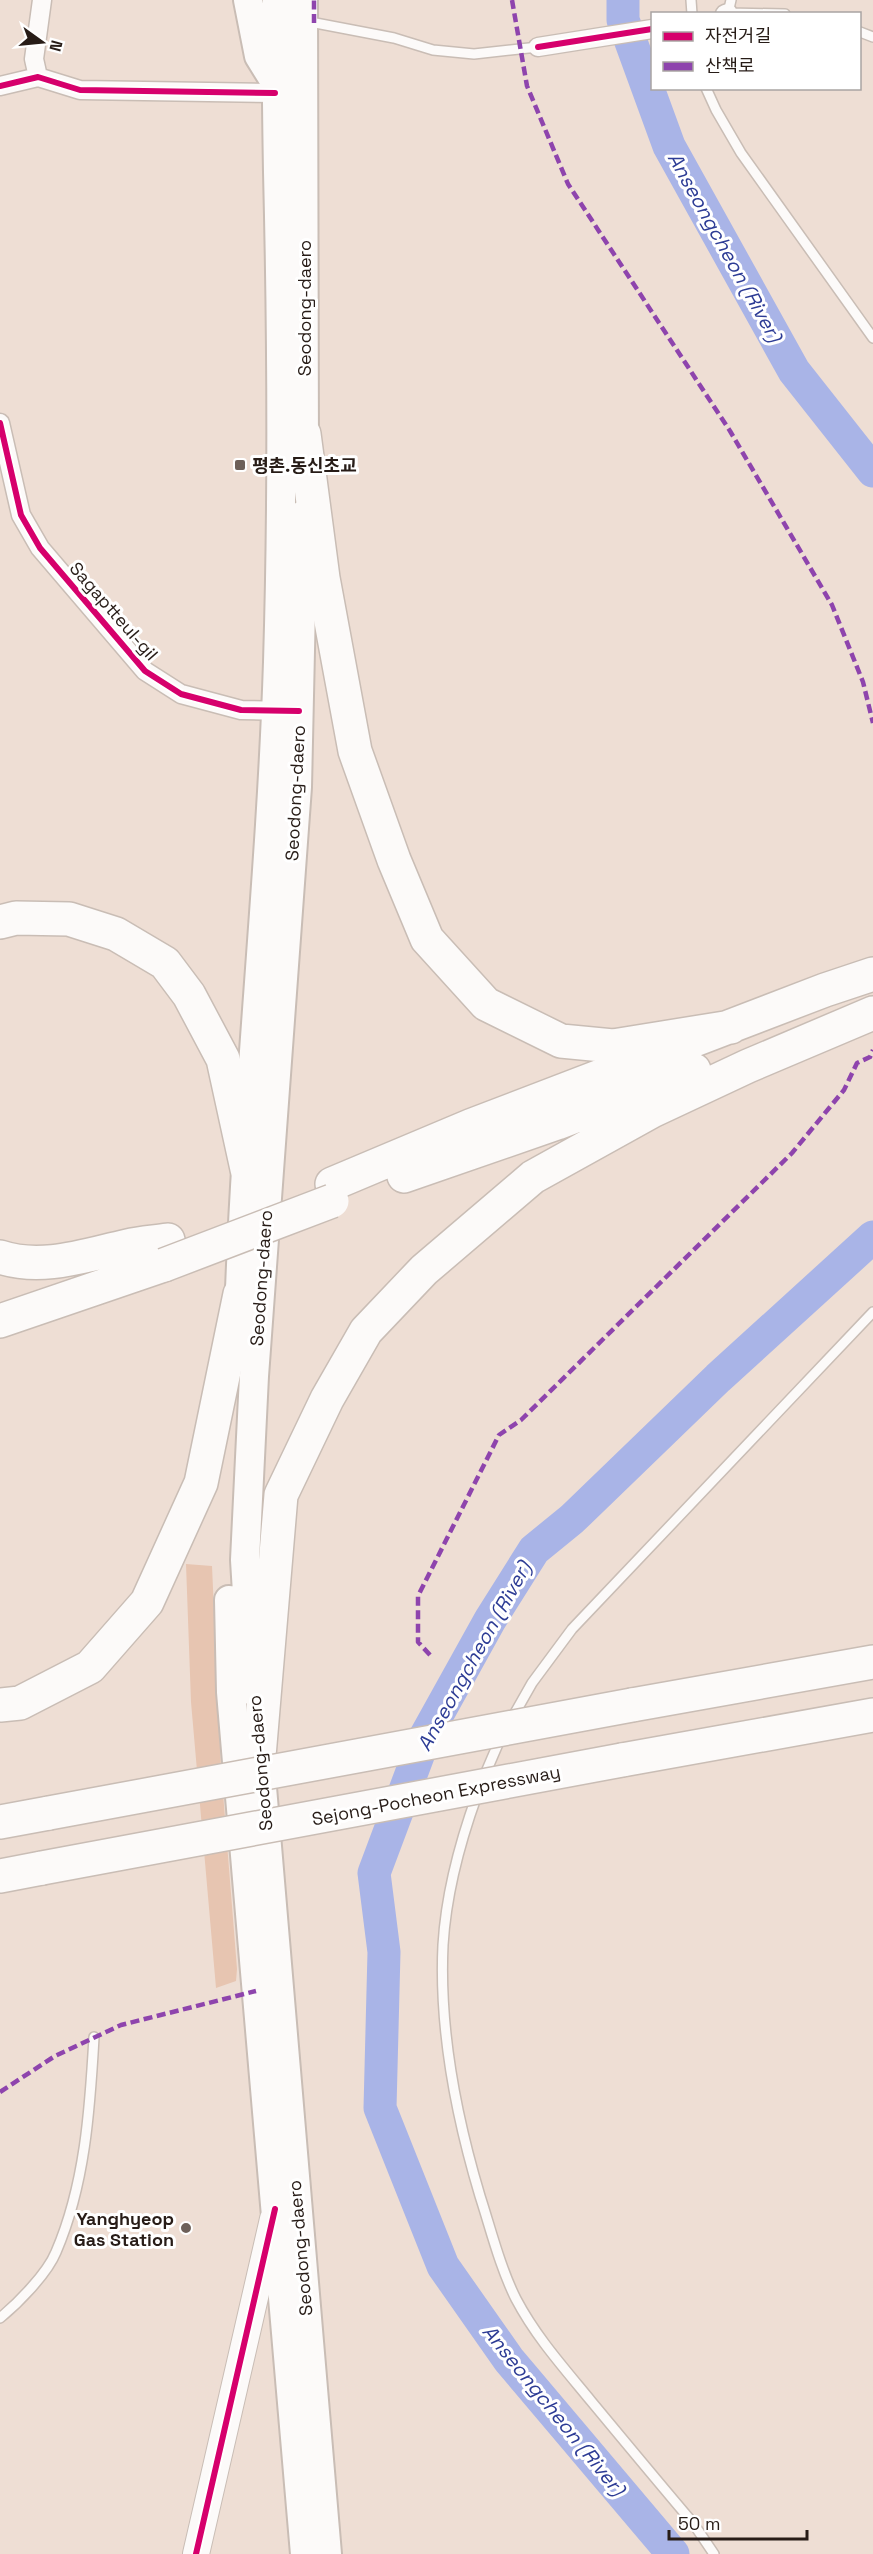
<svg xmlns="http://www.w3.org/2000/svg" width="873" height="2554" font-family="'Space Grotesk','Noto Sans KR',sans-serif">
<rect width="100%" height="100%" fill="#eeded4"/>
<path fill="#e7c5b1" d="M 186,1564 L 212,1566 L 221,1768 L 237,1969 L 236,1981 L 216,1988 L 191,1702 Z"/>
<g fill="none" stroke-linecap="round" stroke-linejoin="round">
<path stroke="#a9b4e7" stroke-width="33" d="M 623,0 L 623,20 L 669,146 L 794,371 L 873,471
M 673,2554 L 509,2360 L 443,2266 L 380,2108 L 384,1952 L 374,1873 L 425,1737 L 490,1620 L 534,1550 L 572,1519 L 718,1378 L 873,1237"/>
<defs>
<path id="lane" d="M 691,0 L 692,14
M 731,0 L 728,13 L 785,14
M 305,21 L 394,38 L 433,50 L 474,54 L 538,47
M 860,32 L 873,37
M 706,88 L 716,110 L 741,153 L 873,338
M 511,1720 L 532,1683 L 572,1629 L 873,1312
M 483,1779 L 501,1737
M 477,1795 C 460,1842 446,1895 443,1945 C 439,2029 456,2116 480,2196 C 491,2230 500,2267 516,2299 C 536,2337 564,2368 591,2401 C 625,2442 659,2483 693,2523 L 714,2554
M 0,2318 C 18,2303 47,2274 56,2252 C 85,2185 90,2109 94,2037"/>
<path id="street" d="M 725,14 L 728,13
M 538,47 L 652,29
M 38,77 L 34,59 L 42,0
M 0,86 L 38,77 L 80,90 L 275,93
M 0,423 L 21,515 L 40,548 L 145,671 L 181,694 L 241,710 L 285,711"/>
<path id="secondary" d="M 196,2554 L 273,2219"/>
<path id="primary" d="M 248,0 L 259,56 L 272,77
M 303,0 L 304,457
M 239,1317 C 246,1098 271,881 278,662 C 283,499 282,335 278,172 C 277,115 276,58 277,0
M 229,1600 L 231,1692 L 305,2554
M 253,1691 L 245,1560 L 254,1376 L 297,787 L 303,515
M 259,1752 L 327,2554"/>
<path id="highway" d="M 304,434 L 323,578 L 355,751 L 394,860 L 427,939 L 486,1004 L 561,1041 L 613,1046 L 731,1027
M 0,922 L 16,918 L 69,919 L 116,934 L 165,963 L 189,995 L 223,1059 L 247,1169
M 404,1176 L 557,1123 L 694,1070
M 332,1184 L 470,1126 L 825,990 L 873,974
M 0,1257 C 42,1271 86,1255 127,1246 C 141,1243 155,1242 168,1240
M 0,1321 L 164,1265
M 0,1705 L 20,1703 L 90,1667 L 147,1602 L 201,1483 L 240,1294
M 632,1705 L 873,1662
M 259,1756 L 281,1495 L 327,1399 L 366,1331 L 424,1270 L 533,1177 L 652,1111 L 748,1066 L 873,1013
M 622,1760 L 873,1715
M 0,1822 L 49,1813
M 0,1876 L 42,1868"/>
</defs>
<use href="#lane" stroke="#c9bdb5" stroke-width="12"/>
<use href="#street" stroke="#c9bdb5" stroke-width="21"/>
<use href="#secondary" stroke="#c9bdb5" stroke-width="28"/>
<use href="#primary" stroke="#c9bdb5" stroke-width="32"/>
<use href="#highway" stroke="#c9bdb5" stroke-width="36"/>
<use href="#lane" stroke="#fcfaf9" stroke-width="9"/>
<use href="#street" stroke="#fcfaf9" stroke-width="18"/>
<use href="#secondary" stroke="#fcfaf9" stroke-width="26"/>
<use href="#primary" stroke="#fcfaf9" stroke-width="28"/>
<use href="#highway" stroke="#fcfaf9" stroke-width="33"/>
<defs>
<path id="highway-bridge" d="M 164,1265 L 332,1201
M 49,1813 L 632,1705
M 42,1868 L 622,1760"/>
</defs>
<use href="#highway-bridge" stroke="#c9bdb5" stroke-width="36" stroke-linecap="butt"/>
<use href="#highway-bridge" stroke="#fcfaf9" stroke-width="33"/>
<path stroke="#8e44ad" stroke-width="4.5" stroke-dasharray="9 4.5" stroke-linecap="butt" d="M 512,0 L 527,86 L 568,184 L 730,431 L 832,605 L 863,682 L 873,723
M 314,23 L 314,0
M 430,1655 L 418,1642 L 418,1596 L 499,1435 L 521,1420 L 792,1153 L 844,1090 L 857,1063 L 870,1057 L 873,1050
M 0,2092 L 55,2056 L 121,2025 L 256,1991"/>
<defs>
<path id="cycleway" d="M 538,47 L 652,29
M 0,86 L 38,77 L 80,90 L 275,93
M 0,423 L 21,515 L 40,548 L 145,671 L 181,694 L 241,710 L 299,711
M 196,2554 L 275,2209"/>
</defs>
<use href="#cycleway" stroke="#fff" stroke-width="10"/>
<use href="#cycleway" stroke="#d6006c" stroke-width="6"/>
</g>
<g fill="#6d6059" stroke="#fff" stroke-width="2">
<rect x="234" y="459" width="12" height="12" rx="3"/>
<circle cx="186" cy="2228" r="6"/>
</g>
<g text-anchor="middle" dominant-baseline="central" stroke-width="6" stroke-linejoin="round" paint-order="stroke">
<g font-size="18" fill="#271c17" stroke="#fff">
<text transform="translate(304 308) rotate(-90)">Seodong-daero</text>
<text transform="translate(114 611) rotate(49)">Sagaptteul-gil</text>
<text transform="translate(295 793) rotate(-87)">Seodong-daero</text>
<text transform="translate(261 1278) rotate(-86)">Seodong-daero</text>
<text transform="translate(260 1763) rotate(-95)">Seodong-daero</text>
<text transform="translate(436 1795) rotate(-11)">Sejong-Pocheon Expressway</text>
<text transform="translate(300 2248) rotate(-95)">Seodong-daero</text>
</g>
<g font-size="18" font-weight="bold" fill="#271c17" stroke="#fff" text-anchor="start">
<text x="252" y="465">평촌.동신초교</text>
<text x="174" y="2218" text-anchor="end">Yanghyeop<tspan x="174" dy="21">Gas Station</tspan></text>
</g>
<g font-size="20" font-style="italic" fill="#2d3c95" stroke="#fff">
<text transform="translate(725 247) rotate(61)">Anseongcheon (River)</text>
<text transform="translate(474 1656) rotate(-61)">Anseongcheon (River)</text>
<text transform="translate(554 2410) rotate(51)">Anseongcheon (River)</text>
</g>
</g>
<rect x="651" y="12" width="210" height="78" fill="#ffffff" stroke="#a9a4a2" stroke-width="1.5"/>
<rect x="663" y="32" width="30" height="9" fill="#d6006c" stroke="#a9a4a2" stroke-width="1.5"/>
<text x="705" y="42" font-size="18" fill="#271c17">자전거길</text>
<rect x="663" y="62" width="30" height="9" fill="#8e44ad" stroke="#a9a4a2" stroke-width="1.5"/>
<text x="705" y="72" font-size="18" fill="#271c17">산책로</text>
<g transform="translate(42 42) rotate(105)" stroke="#ffffff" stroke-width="4.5" paint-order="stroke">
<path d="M0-4.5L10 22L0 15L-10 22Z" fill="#271c17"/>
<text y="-9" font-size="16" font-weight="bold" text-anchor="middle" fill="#271c17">N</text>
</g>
<path d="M669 2530v9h138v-9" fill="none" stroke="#271c17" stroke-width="3"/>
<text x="678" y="2530" font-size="18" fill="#271c17" stroke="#ffffff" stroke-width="4.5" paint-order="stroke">50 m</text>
</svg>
